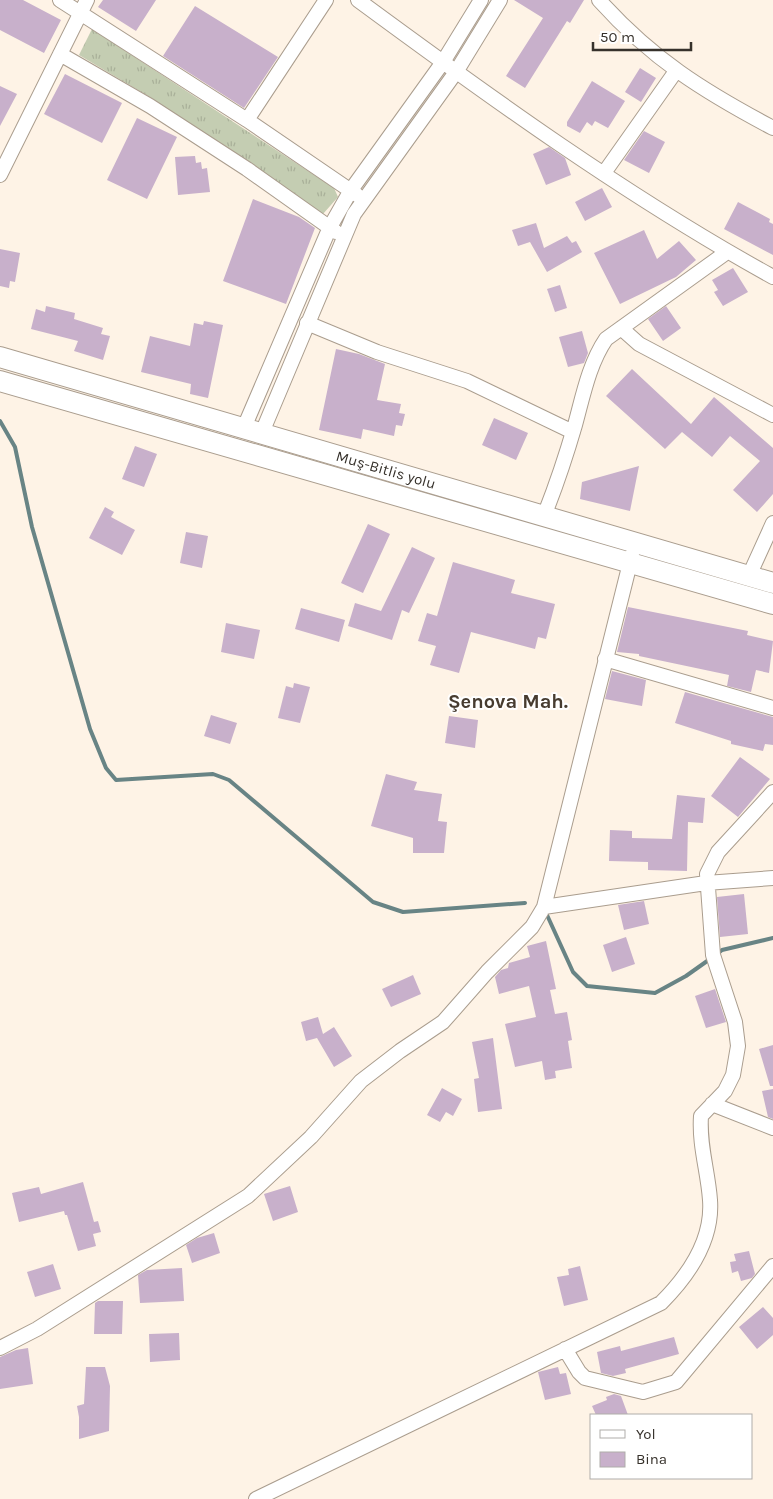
<svg xmlns="http://www.w3.org/2000/svg" width="773" height="1499" font-family="Karla,sans-serif">
<defs>
<pattern id="grass-tufts" width="24" height="20" patternUnits="userSpaceOnUse" patternTransform="scale(1.25)"><rect width="24" height="20" fill="#c4cdb2"/><path d="M3 7l-1-3M5 7V3M7 7l1-3M15 17l-1-3M17 17v-4M19 17l1-3" fill="none" stroke="#a9b099"/></pattern>
</defs>
<rect width="100%" height="100%" fill="#fef3e6"/>
<path fill="url(#grass-tufts)" d="M 92,29 L 334,188 L 338,197 L 323,214 L 148,96 L 79,55 Z"/>
<g fill="none" stroke-linecap="round" stroke-linejoin="round">
<path stroke="#688485" stroke-width="4" d="M 0,421 L 15,447 L 32,527 L 90,729 L 106,768 L 116,780 L 213,774 L 229,780 L 373,902 L 403,912 L 525,903
M 547,915 L 573,972 L 587,986 L 655,993 L 686,976 L 710,959
M 716,955 L 722,950 L 773,938"/>
</g>
<path fill="#c8b0cb" d="M 0,0 L 23,0 L 61,20 L 44,53 L 0,30 Z
M 103,0 L 156,0 L 136,31 L 98,7 Z
M 514,0 L 584,0 L 570,23 L 567,21 L 525,88 L 506,76 L 543,18 Z
M 195,6 L 278,57 L 244,108 L 163,56 Z
M 640,68 L 656,78 L 641,102 L 625,92 Z
M 65,74 L 122,103 L 102,143 L 44,114 Z
M 592,81 L 625,101 L 608,128 L 595,121 L 592,126 L 587,122 L 580,133 L 567,126 L 567,122 Z
M 0,86 L 17,94 L 0,126 Z
M 137,118 L 177,137 L 147,199 L 107,180 Z
M 644,131 L 665,142 L 649,173 L 624,160 Z
M 549,147 L 565,158 L 571,175 L 546,185 L 533,154 Z
M 195,156 L 196,163 L 201,162 L 202,169 L 207,168 L 210,192 L 178,195 L 175,157 Z
M 602,188 L 612,207 L 585,221 L 575,202 Z
M 253,199 L 299,217 L 315,228 L 286,304 L 223,281 Z
M 738,202 L 770,219 L 769,222 L 773,224 L 773,255 L 724,229 Z
M 536,223 L 544,248 L 567,236 L 572,243 L 576,241 L 582,252 L 547,272 L 530,242 L 518,246 L 512,230 Z
M 644,230 L 657,259 L 679,241 L 696,260 L 676,277 L 620,304 L 594,253 Z
M 0,249 L 20,253 L 15,282 L 10,281 L 9,288 L 0,286 Z
M 733,268 L 748,292 L 723,306 L 714,292 L 718,290 L 712,280 Z
M 560,285 L 567,308 L 555,312 L 547,289 Z
M 46,306 L 75,313 L 74,319 L 103,328 L 101,334 L 110,336 L 103,360 L 74,351 L 78,341 L 31,329 L 36,309 L 45,312 Z
M 666,306 L 681,328 L 663,341 L 648,319 Z
M 204,321 L 223,325 L 208,398 L 190,394 L 191,384 L 141,372 L 150,336 L 190,346 L 194,323 L 203,325 Z
M 582,331 L 588,353 L 584,363 L 568,367 L 559,337 Z
M 336,349 L 359,354 L 385,364 L 377,400 L 401,404 L 399,413 L 405,414 L 402,426 L 396,425 L 394,436 L 363,429 L 361,439 L 319,430 Z
M 632,369 L 691,424 L 714,397 L 773,448 L 773,494 L 757,512 L 733,490 L 760,461 L 730,436 L 712,457 L 682,432 L 665,449 L 606,396 Z
M 494,418 L 528,433 L 516,460 L 482,445 Z
M 135,446 L 157,454 L 144,487 L 122,479 Z
M 639,466 L 630,511 L 580,499 L 582,482 Z
M 105,507 L 114,512 L 111,517 L 135,530 L 122,555 L 89,538 Z
M 368,524 L 390,534 L 363,593 L 341,583 Z
M 186,532 L 208,536 L 202,568 L 180,563 Z
M 412,547 L 435,558 L 409,613 L 402,610 L 392,640 L 348,626 L 355,603 L 381,611 Z
M 453,562 L 515,580 L 511,593 L 555,604 L 546,639 L 538,637 L 535,649 L 471,632 L 459,673 L 430,665 L 436,646 L 418,641 L 427,613 L 437,616 Z
M 628,607 L 748,631 L 747,635 L 773,641 L 769,673 L 756,670 L 751,692 L 727,686 L 729,675 L 639,656 L 639,654 L 617,652 Z
M 301,608 L 345,620 L 339,642 L 295,629 Z
M 226,623 L 260,630 L 254,659 L 221,652 Z
M 612,671 L 646,680 L 642,706 L 605,699 Z
M 294,683 L 310,687 L 300,723 L 278,718 L 286,686 L 293,688 Z
M 685,692 L 773,717 L 773,745 L 765,744 L 763,751 L 731,744 L 731,741 L 675,723 Z
M 211,715 L 237,723 L 230,744 L 204,736 Z
M 449,716 L 478,720 L 475,748 L 445,743 Z
M 740,757 L 770,779 L 738,817 L 711,796 Z
M 386,774 L 417,782 L 414,790 L 442,794 L 438,821 L 447,822 L 444,853 L 413,853 L 413,838 L 371,826 Z
M 677,795 L 705,798 L 703,823 L 688,822 L 687,871 L 648,870 L 648,862 L 609,861 L 610,830 L 632,831 L 632,838 L 672,839 Z
M 744,894 L 748,934 L 720,937 L 717,897 Z
M 644,901 L 649,924 L 624,930 L 618,905 Z
M 626,937 L 635,964 L 612,972 L 603,945 Z
M 546,941 L 556,989 L 550,990 L 555,1014 L 567,1012 L 572,1040 L 568,1041 L 572,1068 L 555,1071 L 556,1078 L 545,1080 L 542,1061 L 515,1067 L 505,1024 L 536,1017 L 529,986 L 499,994 L 495,977 L 501,970 L 508,968 L 509,963 L 530,957 L 527,946 Z
M 413,975 L 421,994 L 391,1007 L 382,989 Z
M 715,989 L 726,1022 L 706,1028 L 695,996 Z
M 318,1017 L 323,1034 L 334,1027 L 352,1056 L 334,1067 L 317,1038 L 306,1041 L 301,1022 Z
M 493,1038 L 502,1109 L 478,1112 L 474,1079 L 479,1078 L 472,1042 Z
M 773,1045 L 773,1086 L 770,1086 L 759,1049 Z
M 442,1088 L 462,1099 L 453,1116 L 446,1112 L 440,1122 L 427,1115 Z
M 773,1089 L 773,1119 L 768,1117 L 762,1091 Z
M 83,1182 L 94,1222 L 98,1221 L 101,1232 L 93,1234 L 96,1246 L 78,1251 L 67,1215 L 65,1215 L 64,1211 L 19,1222 L 12,1193 L 39,1187 L 41,1194 Z
M 290,1186 L 298,1212 L 273,1221 L 264,1194 Z
M 214,1233 L 220,1253 L 192,1263 L 186,1245 L 197,1238 Z
M 749,1251 L 755,1274 L 752,1278 L 741,1281 L 738,1271 L 732,1273 L 730,1262 L 736,1261 L 734,1254 Z
M 53,1264 L 61,1289 L 35,1297 L 27,1272 Z
M 580,1266 L 588,1300 L 564,1306 L 557,1277 L 569,1275 L 568,1269 Z
M 182,1268 L 184,1301 L 140,1303 L 138,1275 L 147,1270 Z
M 98,1301 L 123,1301 L 122,1334 L 94,1334 L 95,1303 Z
M 763,1307 L 773,1318 L 773,1335 L 757,1349 L 739,1327 Z
M 179,1333 L 180,1360 L 150,1362 L 149,1334 Z
M 674,1337 L 679,1354 L 625,1369 L 626,1373 L 613,1376 L 601,1373 L 597,1352 L 620,1346 L 621,1351 Z
M 28,1348 L 33,1384 L 0,1389 L 0,1357 L 16,1350 Z
M 86,1367 L 105,1367 L 110,1386 L 109,1431 L 79,1439 L 79,1417 L 77,1406 L 84,1404 Z
M 558,1367 L 560,1374 L 566,1373 L 571,1394 L 545,1400 L 538,1372 Z
M 614,1394 L 621,1396 L 628,1415 L 596,1415 L 592,1406 L 607,1400 L 606,1397 Z"/>
<g fill="none" stroke-linecap="round" stroke-linejoin="round">
<defs>
<path id="minor" d="M 60,0 L 247,120 L 357,195
M 358,0 C 491,98 628,197 773,277
M 599,0 C 652,59 703,91 773,128
M 60,54 L 150,106 L 247,169 L 336,232
M 247,120 L 326,0
M 604,173 L 676,71
M 0,175 L 87,0
M 307,323 L 377,352 L 467,381 L 573,432
M 621,328 L 639,344 L 773,415
M 243,430 L 330,227 L 351,190 L 443,62 L 481,0
M 261,435 L 354,214 L 456,72 L 500,0
M 544,516 C 556,486 566,456 575,425 C 583,396 589,364 606,339 L 727,252
M 749,576 L 773,523
M 605,659 L 773,708
M 544,907 L 632,555
M 712,1104 L 773,1128
M 0,1348 L 37,1329 L 248,1196 L 311,1137 L 361,1081 L 400,1051 L 443,1022 L 487,972 L 532,927 L 544,907 L 706,883 L 773,878
M 565,1349 L 579,1372 L 585,1378 L 643,1392 L 676,1382 L 773,1266
M 256,1499 L 661,1303 C 688,1276 713,1240 710,1200 C 708,1171 699,1146 701,1116 L 725,1091 L 733,1075 L 738,1046 L 735,1022 L 713,955 L 707,874 L 718,852 L 773,792"/>
<g id="highway">
<path id="s1" d="M 0,357 L 773,583"/>
<path d="M 0,381 L 773,604"/>
</g>
</defs>
<use href="#minor" stroke="#aa9d8e" stroke-width="16"/>
<use href="#highway" stroke="#aa9d8e" stroke-width="22"/>
<use href="#minor" stroke="#fff" stroke-width="14"/>
<use href="#highway" stroke="#fff" stroke-width="20"/>
</g>
<g text-anchor="middle" dominant-baseline="central" stroke-width="4" stroke-linejoin="round" paint-order="stroke">
<g font-size="15" fill="#36312b" stroke="#fff">
<text stroke="none"><textPath href="#s1" startOffset="402">Muş-Bitlis yolu</textPath></text>
</g>
<g font-size="20" font-weight="bold" fill="#473c30" stroke="#fff">
<text x="508" y="701">Şenova Mah.</text>
</g>
</g>
<rect x="590" y="1414" width="162" height="65" fill="#ffffff" stroke="#afadaa"/>
<rect x="600" y="1430" width="25" height="8" fill="#ffffff" stroke="#afadaa"/>
<text x="636" y="1439" font-size="15" fill="#36312b">Yol</text>
<rect x="600" y="1452" width="25" height="15" fill="#c8b0cb" stroke="#afadaa"/>
<text x="636" y="1464" font-size="15" fill="#36312b">Bina</text>
<path d="M593 42v8h98v-8" fill="none" stroke="#36312b" stroke-width="2.5"/>
<text x="600" y="42" font-size="15" fill="#36312b" stroke="#ffffff" stroke-width="4" paint-order="stroke">50 m</text>
</svg>
